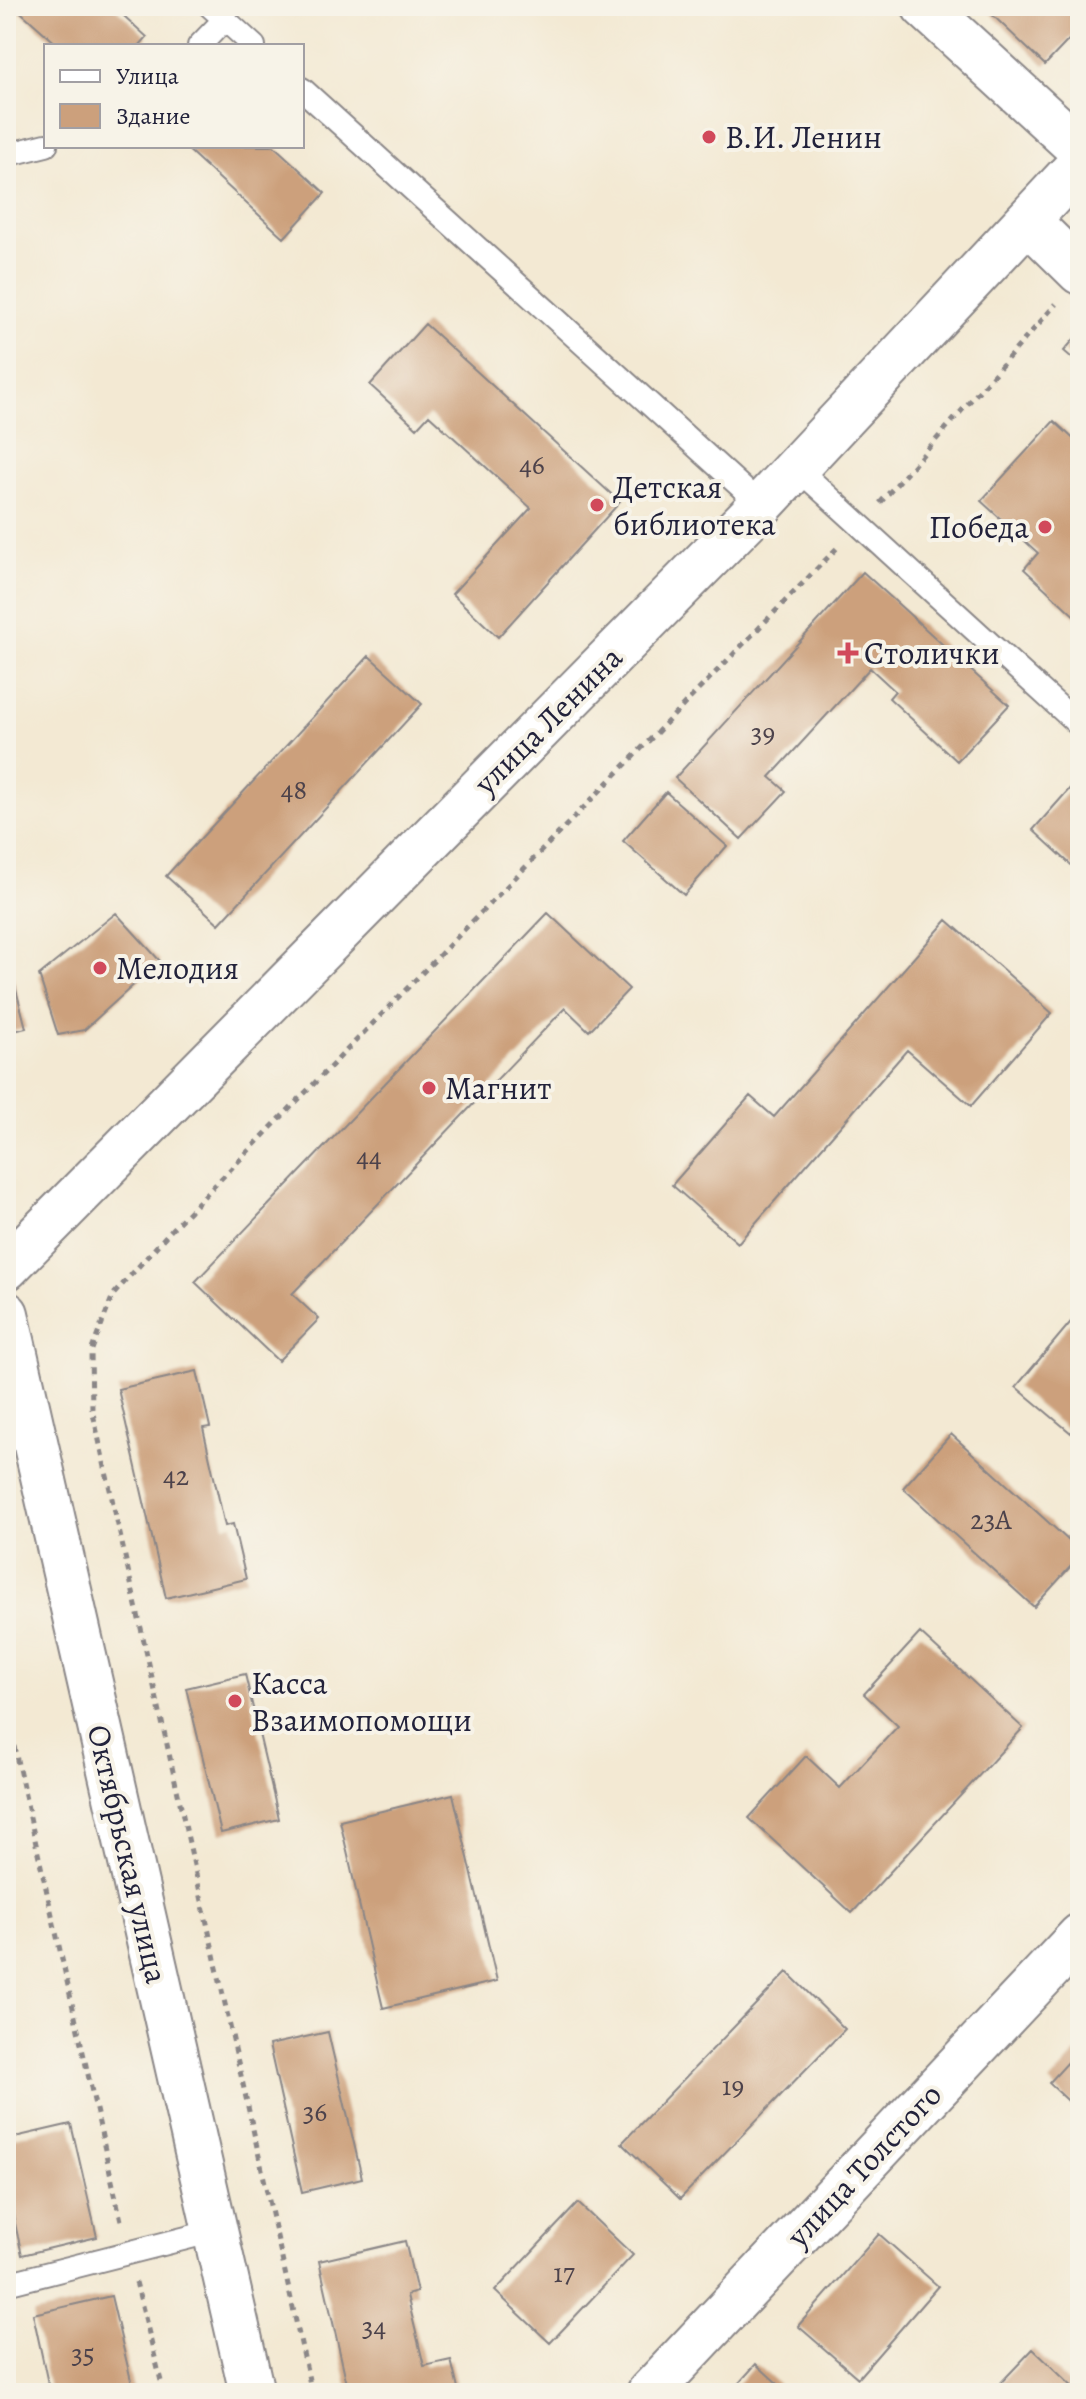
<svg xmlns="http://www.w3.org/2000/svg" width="1086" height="2399" font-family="Alegreya,serif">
<rect width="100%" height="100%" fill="#f7f3e8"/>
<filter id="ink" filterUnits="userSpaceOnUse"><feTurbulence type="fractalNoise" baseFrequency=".0125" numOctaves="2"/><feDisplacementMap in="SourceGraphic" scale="16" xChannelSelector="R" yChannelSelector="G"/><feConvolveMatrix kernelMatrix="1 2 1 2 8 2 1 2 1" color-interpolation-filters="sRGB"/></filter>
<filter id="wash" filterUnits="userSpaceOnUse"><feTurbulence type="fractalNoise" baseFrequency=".006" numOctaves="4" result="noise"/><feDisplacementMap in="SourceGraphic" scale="32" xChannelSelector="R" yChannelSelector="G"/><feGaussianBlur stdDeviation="1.8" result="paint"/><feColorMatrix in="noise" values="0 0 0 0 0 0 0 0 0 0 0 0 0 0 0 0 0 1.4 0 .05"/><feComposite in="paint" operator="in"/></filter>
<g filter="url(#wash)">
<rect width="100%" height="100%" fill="#f3e9d3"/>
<g id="blocks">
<path fill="#cca07c" d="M 14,6 L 113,6 L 147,37 L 139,46 L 59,46 Z
M 983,6 L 1080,6 L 1080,28 L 1045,65 Z
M 184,146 L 274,146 L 325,193 L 284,238 Z
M 425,324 L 620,502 L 498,637 L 452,594 L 531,508 L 429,415 L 417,428 L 370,385 Z
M 1080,332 L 1080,365 L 1064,351 Z
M 1054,421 L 1080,445 L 1080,621 L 1024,569 L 1038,553 L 981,501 Z
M 863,572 L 1009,705 L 957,761 L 889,698 L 895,691 L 870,668 L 770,777 L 786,791 L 741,839 L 675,778 Z
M 369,656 L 422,704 L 219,924 L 166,876 Z
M 1080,777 L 1080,873 L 1033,830 Z
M 666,792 L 727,846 L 684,895 L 623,841 Z
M 116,913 L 160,961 L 84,1030 L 58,1035 L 39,975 Z
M 548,913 L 629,989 L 589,1031 L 565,1008 L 292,1294 L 319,1319 L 278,1361 L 195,1282 Z
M 947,920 L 1052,1013 L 971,1106 L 907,1050 L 738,1243 L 672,1185 L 750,1096 L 774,1117 Z
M 6,951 L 26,1028 L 6,1033 Z
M 1080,1311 L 1080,1422 L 1071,1433 L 1016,1387 Z
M 197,1371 L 210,1427 L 203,1428 L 225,1526 L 233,1524 L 246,1579 L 166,1598 L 118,1389 Z
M 951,1434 L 1080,1551 L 1080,1556 L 1034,1607 L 903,1488 Z
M 920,1633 L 1023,1728 L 852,1913 L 749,1818 L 806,1756 L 840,1788 L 898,1726 L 864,1694 Z
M 245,1674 L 279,1819 L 221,1833 L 186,1688 Z
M 453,1794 L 497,1981 L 383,2008 L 340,1821 Z
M 787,1972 L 845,2029 L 680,2199 L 622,2143 Z
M 328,2032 L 362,2178 L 302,2192 L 269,2045 Z
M 1080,2049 L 1080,2112 L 1049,2083 Z
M 71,2124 L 97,2237 L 22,2255 L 6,2183 L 6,2139 Z
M 578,2203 L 633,2255 L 550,2343 L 495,2291 Z
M 879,2234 L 938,2286 L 858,2378 L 798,2326 Z
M 405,2241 L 417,2292 L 407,2295 L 424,2366 L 451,2360 L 459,2393 L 349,2393 L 319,2261 Z
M 111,2296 L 134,2393 L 50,2393 L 33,2314 Z
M 1033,2349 L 1079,2393 L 991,2393 Z
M 756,2364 L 788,2393 L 730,2393 Z"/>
</g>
</g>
<g filter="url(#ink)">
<use href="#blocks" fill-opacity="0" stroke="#8a8687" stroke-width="2"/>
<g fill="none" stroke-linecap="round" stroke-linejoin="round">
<defs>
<path id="lane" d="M 210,6 L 254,46
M 199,46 L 225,19
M 302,89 L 761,505
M 6,155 L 46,145
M 796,467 L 1080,726
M 6,2284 L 214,2231"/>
<path id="street" d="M 924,6 L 1080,149
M 1028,221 L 1080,272
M 6,1268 L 761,505 L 1080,164
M 6,1314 L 252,2393
M 649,2393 L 1080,1936"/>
</defs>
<use href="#lane" stroke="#8a8687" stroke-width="26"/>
<use href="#street" stroke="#8a8687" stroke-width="48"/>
<path stroke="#8a8687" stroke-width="5" stroke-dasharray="6 6" stroke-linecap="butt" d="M 880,503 L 1056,304
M 6,1711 L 122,2225
M 136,2282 L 164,2393
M 312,2393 L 92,1409 L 91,1352 L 113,1295 L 173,1228 L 840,545"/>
<use href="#lane" stroke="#fff" stroke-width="22"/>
<use href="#street" stroke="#fff" stroke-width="44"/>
</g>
</g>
<g fill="#d1495b" stroke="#f7f3e8" stroke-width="3">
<circle cx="709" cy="137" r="8"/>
<circle cx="597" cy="505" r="8"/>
<circle cx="1045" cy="527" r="8"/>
<path d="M844 641h8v8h8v8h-8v8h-8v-8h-8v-8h8z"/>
<circle cx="100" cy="968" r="8"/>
<circle cx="429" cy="1088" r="8"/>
<circle cx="235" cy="1701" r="8"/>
</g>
<g text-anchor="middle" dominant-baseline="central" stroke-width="8" stroke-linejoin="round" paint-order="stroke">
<g font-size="28" fill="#4c424b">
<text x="532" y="465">46</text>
<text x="763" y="733">39</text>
<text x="294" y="790">48</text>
<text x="369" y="1157">44</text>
<text x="176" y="1476">42</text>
<text x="991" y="1520">23А</text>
<text x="733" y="2086">19</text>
<text x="315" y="2112">36</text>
<text x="564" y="2273">17</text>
<text x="374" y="2327">34</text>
<text x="83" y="2354">35</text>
</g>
<g font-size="32" fill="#22223b" stroke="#f7f3e8" text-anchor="start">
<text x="725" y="137">В.И. Ленин</text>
<text x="613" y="487">Детская<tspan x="613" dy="37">библиотека</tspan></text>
<text x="1029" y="527" text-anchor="end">Победа</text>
<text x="864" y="653">Столички</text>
<text x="116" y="968">Мелодия</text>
<text x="445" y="1088">Магнит</text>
<text x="251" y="1683">Касса<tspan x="251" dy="37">Взаимопомощи</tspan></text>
</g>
<g font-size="32" fill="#22223b" stroke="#f7f3e8">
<text transform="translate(548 720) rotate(-45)">улица Ленина</text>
<text transform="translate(128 1854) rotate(77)">Октябрьская улица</text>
<text transform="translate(864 2165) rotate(-47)">улица Толстого</text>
</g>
</g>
<rect width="1086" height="2399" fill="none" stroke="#f7f3e8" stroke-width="32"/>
<rect x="44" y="44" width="260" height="104" fill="#f7f3e8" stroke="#a29fa3" stroke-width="2"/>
<rect x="60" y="70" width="40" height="12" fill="#ffffff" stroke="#a29fa3" stroke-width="2"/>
<text x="116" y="84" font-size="24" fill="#22223b">Улица</text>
<rect x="60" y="104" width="40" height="24" fill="#cca07c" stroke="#a29fa3" stroke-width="2"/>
<text x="116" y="124" font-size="24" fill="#22223b">Здание</text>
</svg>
